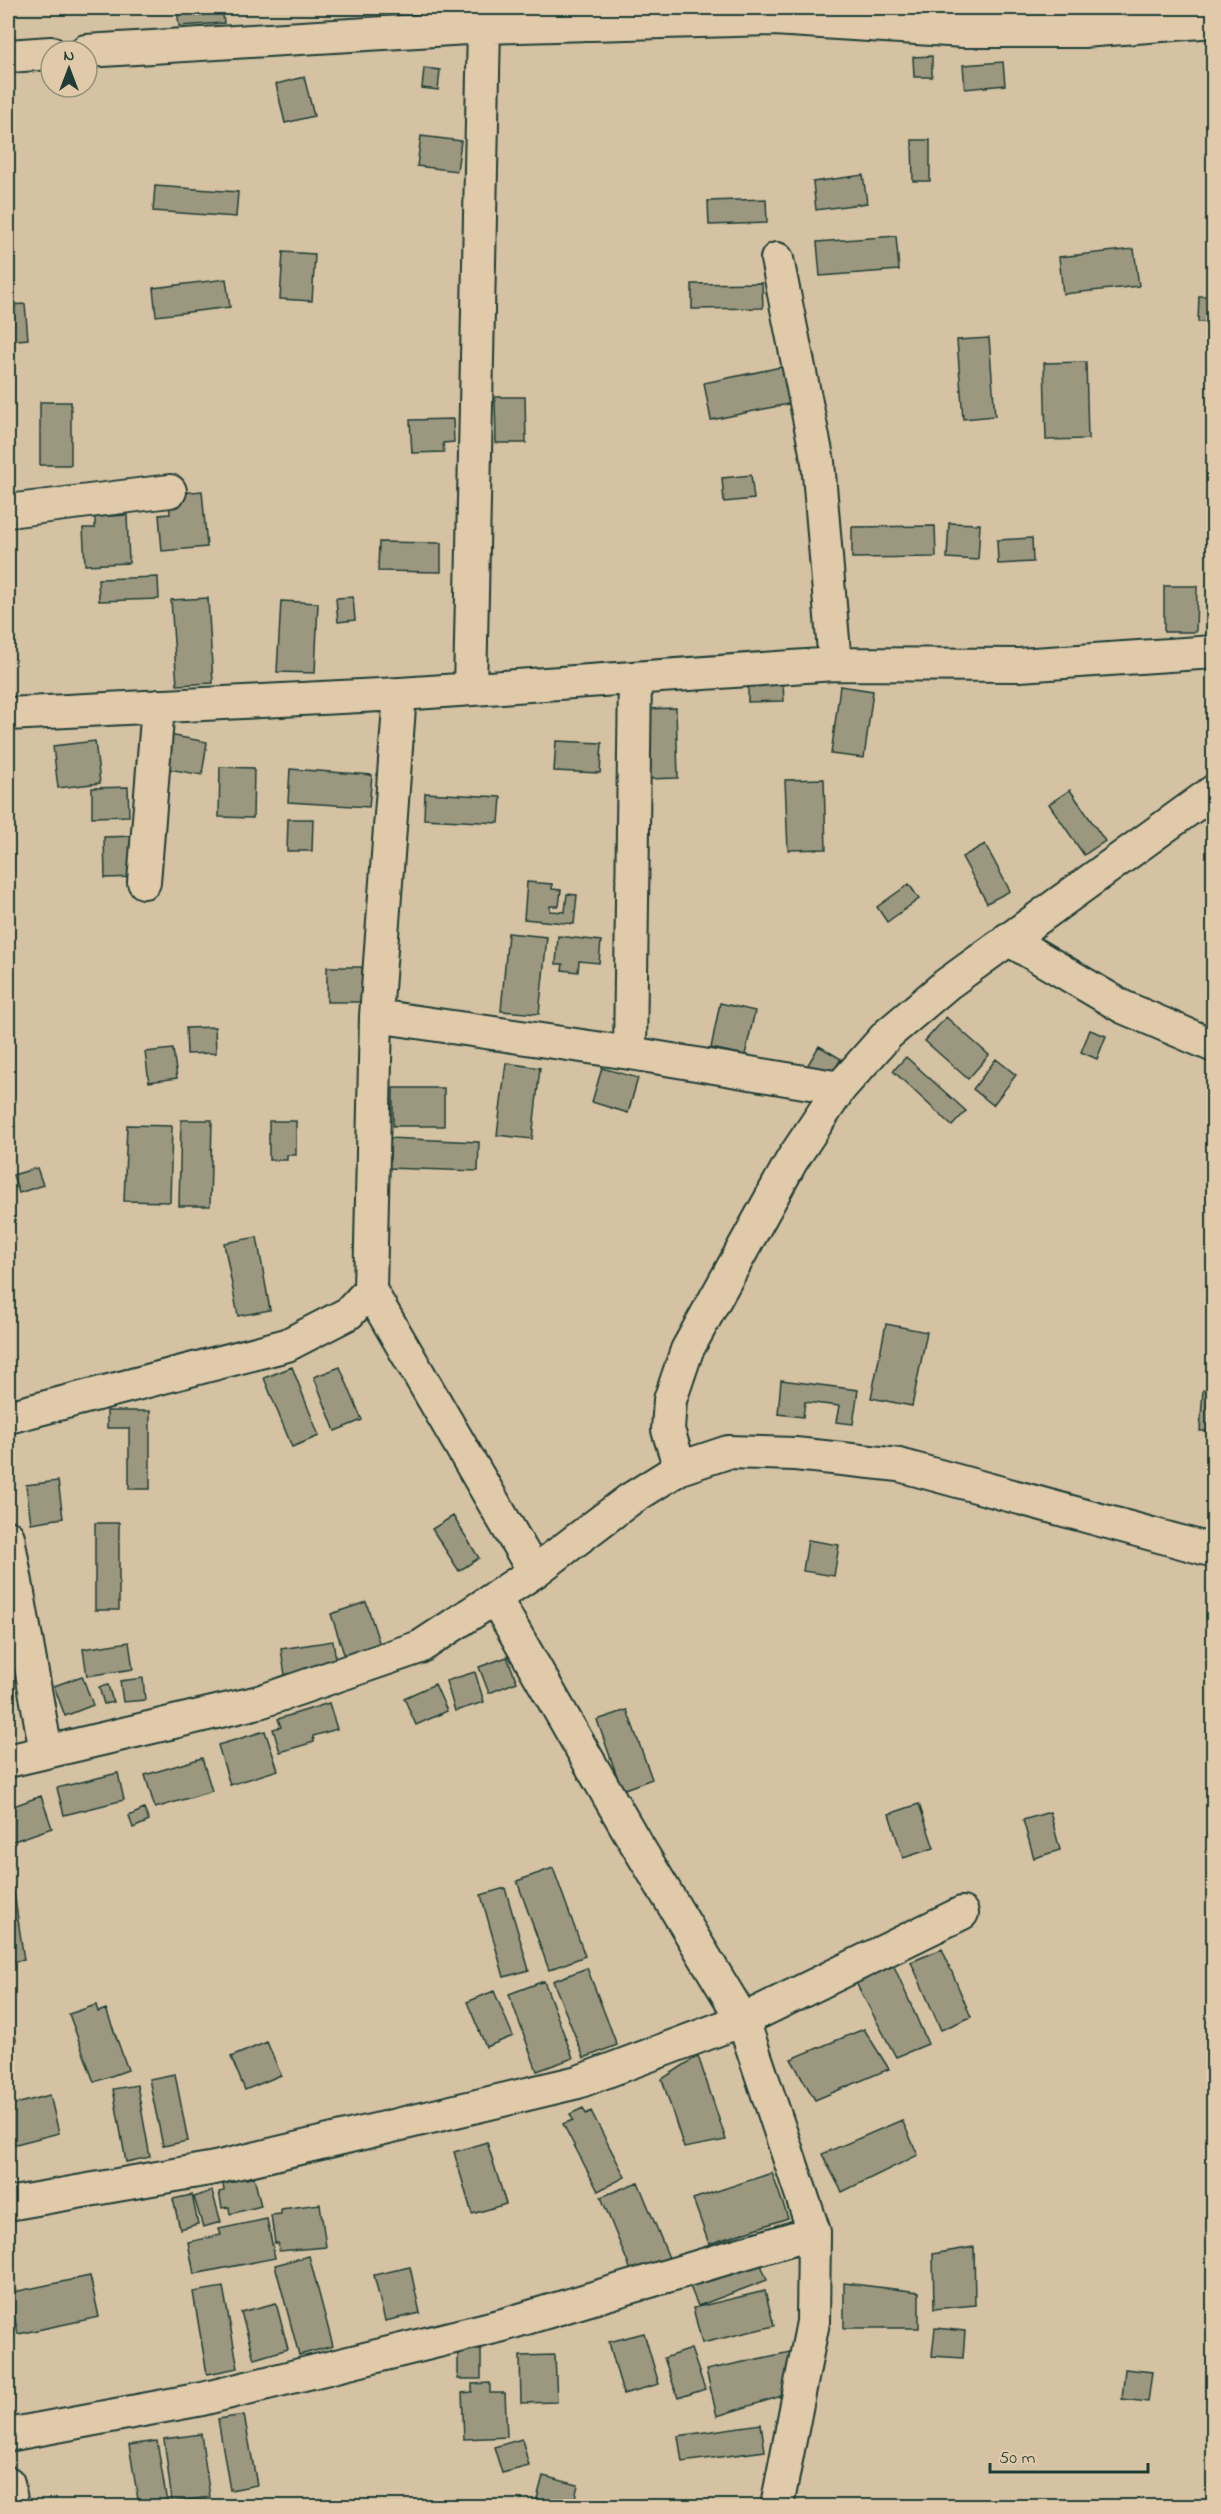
<svg xmlns="http://www.w3.org/2000/svg" width="1221" height="2514" font-family="'Indie Flower',sans-serif">
<rect width="100%" height="100%" fill="#d5c2a3"/>
<filter id="ink" filterUnits="userSpaceOnUse"><feTurbulence type="fractalNoise" baseFrequency=".0167" numOctaves="2"/><feDisplacementMap in="SourceGraphic" scale="12" xChannelSelector="R" yChannelSelector="G"/><feConvolveMatrix kernelMatrix="1 2 1 2 8 2 1 2 1" color-interpolation-filters="sRGB"/></filter>
<g filter="url(#ink)">
<path fill="#9c9880" stroke="#1f3d34" stroke-width="1.5" d="M 177,8 L 222,8 L 224,23 L 179,26 Z
M 932,56 L 932,77 L 914,77 L 913,57 Z
M 1003,62 L 1005,85 L 965,89 L 963,65 Z
M 424,68 L 440,70 L 438,90 L 422,88 Z
M 304,77 L 314,116 L 285,123 L 276,84 Z
M 421,136 L 461,141 L 457,171 L 417,166 Z
M 912,140 L 930,140 L 930,181 L 913,181 Z
M 863,175 L 867,203 L 816,210 L 813,182 Z
M 155,186 L 238,192 L 236,217 L 153,211 Z
M 766,199 L 767,223 L 709,225 L 708,201 Z
M 896,236 L 899,270 L 820,276 L 817,242 Z
M 1134,249 L 1139,286 L 1063,294 L 1059,257 Z
M 283,252 L 315,254 L 312,301 L 280,299 Z
M 226,279 L 230,307 L 156,316 L 153,288 Z
M 762,283 L 763,308 L 692,309 L 692,284 Z
M 1199,296 L 1214,296 L 1214,322 L 1198,322 Z
M 25,304 L 28,339 L 8,341 L 8,305 Z
M 989,338 L 995,416 L 963,419 L 957,340 Z
M 1086,362 L 1088,439 L 1046,440 L 1044,363 Z
M 786,366 L 793,403 L 711,420 L 704,383 Z
M 495,397 L 525,397 L 526,443 L 496,443 Z
M 40,402 L 71,402 L 71,465 L 40,465 Z
M 453,419 L 454,442 L 443,443 L 444,452 L 412,453 L 410,420 Z
M 751,475 L 754,499 L 724,502 L 722,478 Z
M 202,491 L 207,547 L 162,551 L 159,515 L 170,514 L 169,494 Z
M 127,515 L 129,563 L 85,565 L 83,528 L 95,528 L 95,517 Z
M 949,523 L 980,524 L 978,560 L 947,558 Z
M 935,526 L 936,557 L 852,558 L 852,527 Z
M 1032,538 L 1033,562 L 998,564 L 997,540 Z
M 379,542 L 441,543 L 441,572 L 378,571 Z
M 158,577 L 159,599 L 99,601 L 98,579 Z
M 1164,586 L 1197,586 L 1196,632 L 1164,632 Z
M 353,597 L 355,620 L 338,622 L 336,598 Z
M 208,598 L 213,683 L 177,685 L 171,600 Z
M 281,601 L 318,603 L 315,673 L 277,672 Z
M 783,683 L 784,701 L 748,702 L 748,684 Z
M 840,686 L 873,691 L 864,758 L 831,754 Z
M 676,708 L 678,778 L 646,779 L 644,709 Z
M 169,735 L 207,742 L 202,775 L 163,768 Z
M 95,741 L 100,783 L 58,788 L 53,746 Z
M 556,741 L 602,743 L 600,773 L 554,771 Z
M 220,767 L 254,768 L 253,818 L 219,817 Z
M 290,769 L 372,775 L 369,807 L 288,802 Z
M 824,779 L 826,849 L 788,850 L 785,780 Z
M 128,787 L 129,816 L 92,817 L 92,788 Z
M 1070,790 L 1105,841 L 1084,855 L 1049,804 Z
M 425,793 L 501,797 L 499,823 L 424,819 Z
M 288,819 L 313,819 L 312,851 L 287,851 Z
M 136,836 L 137,877 L 105,878 L 104,837 Z
M 985,844 L 1010,891 L 987,903 L 962,857 Z
M 527,882 L 552,884 L 552,889 L 561,890 L 559,906 L 550,906 L 550,911 L 565,912 L 567,894 L 577,895 L 574,924 L 524,919 Z
M 909,884 L 919,899 L 887,922 L 877,907 Z
M 508,933 L 547,937 L 539,1014 L 501,1011 Z
M 558,936 L 601,941 L 599,963 L 579,961 L 578,972 L 562,970 L 563,964 L 556,964 Z
M 327,967 L 362,967 L 362,1002 L 327,1002 Z
M 720,1003 L 755,1011 L 745,1055 L 711,1048 Z
M 946,1017 L 989,1055 L 968,1079 L 925,1041 Z
M 215,1027 L 216,1053 L 187,1054 L 186,1028 Z
M 1090,1030 L 1106,1036 L 1097,1059 L 1081,1052 Z
M 819,1046 L 841,1059 L 828,1081 L 806,1068 Z
M 173,1049 L 177,1078 L 149,1082 L 145,1052 Z
M 906,1057 L 966,1111 L 952,1126 L 893,1071 Z
M 996,1059 L 1016,1075 L 993,1105 L 973,1089 Z
M 506,1063 L 540,1068 L 532,1139 L 497,1135 Z
M 602,1068 L 638,1078 L 628,1113 L 592,1102 Z
M 393,1088 L 444,1088 L 444,1126 L 393,1126 Z
M 181,1120 L 212,1120 L 210,1206 L 179,1206 Z
M 269,1121 L 296,1121 L 296,1155 L 287,1155 L 287,1160 L 269,1160 Z
M 127,1125 L 172,1126 L 170,1202 L 124,1201 Z
M 387,1138 L 479,1142 L 478,1171 L 386,1168 Z
M 37,1168 L 43,1185 L 19,1193 L 13,1175 Z
M 257,1237 L 270,1310 L 238,1316 L 224,1243 Z
M 886,1324 L 927,1332 L 912,1406 L 871,1398 Z
M 292,1367 L 319,1436 L 292,1447 L 264,1378 Z
M 340,1367 L 362,1420 L 335,1431 L 314,1377 Z
M 781,1380 L 858,1390 L 853,1424 L 836,1422 L 839,1406 L 805,1402 L 803,1417 L 778,1414 Z
M 1203,1390 L 1214,1391 L 1214,1431 L 1200,1431 Z
M 107,1411 L 150,1411 L 150,1489 L 129,1489 L 129,1428 L 107,1428 Z
M 58,1481 L 63,1518 L 31,1523 L 26,1485 Z
M 453,1516 L 479,1558 L 459,1571 L 432,1529 Z
M 95,1523 L 119,1523 L 119,1610 L 95,1610 Z
M 808,1540 L 839,1545 L 834,1576 L 803,1571 Z
M 366,1602 L 380,1645 L 345,1657 L 331,1614 Z
M 333,1641 L 337,1666 L 285,1675 L 281,1649 Z
M 129,1642 L 133,1669 L 87,1676 L 83,1649 Z
M 507,1657 L 517,1682 L 489,1693 L 479,1667 Z
M 475,1672 L 484,1702 L 455,1711 L 446,1681 Z
M 82,1676 L 93,1705 L 65,1716 L 54,1686 Z
M 143,1678 L 145,1700 L 123,1702 L 120,1681 Z
M 435,1684 L 447,1711 L 416,1725 L 404,1698 Z
M 108,1685 L 113,1702 L 104,1704 L 99,1687 Z
M 329,1703 L 337,1729 L 313,1736 L 314,1742 L 280,1752 L 273,1729 L 281,1727 L 278,1719 Z
M 627,1710 L 652,1779 L 622,1790 L 597,1720 Z
M 265,1731 L 278,1770 L 230,1785 L 218,1745 Z
M 202,1758 L 212,1791 L 155,1808 L 145,1775 Z
M 118,1773 L 124,1800 L 64,1815 L 57,1788 Z
M 41,1796 L 52,1828 L 11,1842 L 8,1832 L 8,1808 Z
M 919,1804 L 934,1848 L 903,1858 L 889,1814 Z
M 144,1809 L 149,1821 L 133,1828 L 129,1816 Z
M 1050,1812 L 1060,1850 L 1034,1858 L 1023,1820 Z
M 553,1868 L 585,1956 L 549,1970 L 517,1881 Z
M 505,1888 L 529,1970 L 504,1977 L 481,1895 Z
M 8,1892 L 14,1892 L 24,1960 L 8,1962 Z
M 942,1949 L 971,2017 L 941,2030 L 911,1962 Z
M 894,1966 L 928,2044 L 896,2057 L 855,1981 Z
M 587,1968 L 617,2045 L 584,2058 L 553,1981 Z
M 544,1981 L 573,2058 L 537,2071 L 509,1994 Z
M 494,1991 L 513,2036 L 486,2047 L 467,2002 Z
M 96,2005 L 98,2012 L 106,2009 L 128,2070 L 94,2082 L 69,2014 Z
M 8,2009 L 16,2040 L 8,2042 Z
M 864,2029 L 889,2069 L 815,2100 L 791,2059 Z
M 267,2042 L 281,2075 L 245,2090 L 231,2057 Z
M 698,2056 L 726,2140 L 684,2148 L 662,2079 Z
M 175,2074 L 188,2141 L 163,2146 L 149,2079 Z
M 137,2085 L 150,2157 L 126,2162 L 113,2089 Z
M 50,2095 L 59,2133 L 8,2146 L 8,2106 Z
M 583,2108 L 586,2114 L 591,2111 L 625,2177 L 598,2191 L 563,2124 L 573,2120 L 570,2114 Z
M 902,2120 L 918,2155 L 842,2192 L 822,2154 Z
M 487,2142 L 506,2204 L 472,2214 L 454,2152 Z
M 245,2173 L 246,2179 L 254,2177 L 261,2206 L 230,2214 L 229,2207 L 222,2208 L 219,2192 L 224,2191 L 223,2184 L 233,2182 L 231,2176 Z
M 772,2173 L 788,2218 L 709,2244 L 693,2199 Z
M 638,2182 L 669,2258 L 632,2273 L 601,2197 Z
M 212,2191 L 221,2222 L 203,2227 L 194,2197 Z
M 192,2195 L 198,2224 L 180,2229 L 173,2199 Z
M 320,2204 L 326,2247 L 279,2251 L 278,2243 L 275,2243 L 271,2215 L 281,2214 L 281,2209 Z
M 267,2219 L 275,2258 L 194,2274 L 188,2242 L 221,2235 L 219,2229 Z
M 974,2247 L 975,2305 L 934,2309 L 933,2254 Z
M 309,2256 L 333,2346 L 299,2355 L 275,2265 Z
M 758,2257 L 767,2280 L 698,2306 L 689,2284 Z
M 410,2267 L 420,2313 L 385,2321 L 374,2275 Z
M 90,2276 L 99,2317 L 18,2334 L 9,2293 Z
M 844,2283 L 919,2292 L 919,2328 L 844,2328 Z
M 223,2287 L 238,2368 L 207,2374 L 193,2292 Z
M 765,2291 L 774,2326 L 702,2343 L 693,2308 Z
M 276,2303 L 288,2349 L 254,2359 L 241,2312 Z
M 935,2328 L 965,2331 L 963,2358 L 932,2356 Z
M 644,2333 L 659,2384 L 623,2394 L 609,2342 Z
M 691,2349 L 705,2389 L 678,2398 L 664,2358 Z
M 458,2350 L 481,2350 L 481,2379 L 458,2379 Z
M 795,2351 L 785,2395 L 717,2416 L 706,2370 Z
M 555,2355 L 557,2402 L 521,2403 L 520,2356 Z
M 1125,2369 L 1152,2372 L 1148,2402 L 1122,2399 Z
M 490,2383 L 490,2393 L 505,2393 L 507,2437 L 464,2439 L 462,2393 L 472,2392 L 472,2384 Z
M 244,2415 L 257,2485 L 230,2490 L 218,2419 Z
M 761,2424 L 765,2451 L 682,2462 L 678,2436 Z
M 201,2434 L 210,2497 L 172,2502 L 164,2439 Z
M 522,2439 L 529,2466 L 502,2473 L 494,2447 Z
M 157,2441 L 167,2503 L 139,2506 L 129,2445 Z
M 543,2476 L 578,2485 L 573,2506 L 535,2506 Z"/>
<g fill="none" stroke-linecap="round" stroke-linejoin="round">
<defs>
<path id="minor" d="M 86,51 L 484,27 L 774,19 L 964,31 L 1083,31 L 1214,21
M 8,56 L 51,53
M 777,259 L 818,462 L 835,664
M 8,511 L 170,491
M 470,689 L 484,27
M 400,694 L 376,1016 L 370,1290 L 534,1572
M 8,714 L 400,694 L 835,664 L 1019,665 L 1214,652
M 144,882 L 158,706
M 1008,939 L 1123,1007 L 1214,1046
M 376,1016 L 630,1053 L 840,1088
M 630,1053 L 635,678
M 8,1417 L 287,1345 L 349,1313 L 370,1290
M 680,1468 L 668,1430 L 670,1400 L 687,1350 L 792,1160 L 840,1088 L 888,1034 L 947,984 L 1214,791
M 8,1537 L 46,1752
M 495,1598 L 631,1835 L 743,2020 L 814,2232 L 813,2322 L 777,2506
M 8,1761 L 259,1702 L 420,1647 L 534,1572 L 629,1500 L 680,1468 L 728,1452 L 795,1454 L 899,1465 L 1214,1551
M 8,2204 L 215,2168 L 578,2082 L 743,2020 L 962,1913
M 8,2435 L 202,2399 L 503,2325 L 814,2232
M 8,2483 L 12,2506"/>
</defs>
<use href="#minor" stroke="#1f3d34" stroke-width="36"/>
<use href="#minor" stroke="#e1caaa" stroke-width="32"/>
</g>
</g>
<rect width="1221" height="2514" fill="none" stroke="#e1caaa" stroke-width="30"/>
<rect x="15" y="15" width="1191" height="2484" fill="none" stroke="#1f3d34" stroke-width="2" filter="url(#ink)"/>
<g transform="translate(69 69)"><circle r="28" fill="#e1caaa" stroke="#93927b" stroke-width="1.5"/>
<path d="M0-4.5L10 22L0 15L-10 22Z" fill="#1f3d34"/>
<text y="-9" font-size="16" font-weight="bold" text-anchor="middle" fill="#1f3d34">N</text>
</g>
<path d="M990 2463v9h158v-9" fill="none" stroke="#1f3d34" stroke-width="3"/>
<text x="999" y="2463" font-size="18" fill="#1f3d34" stroke="#e1caaa" stroke-width="4.5" paint-order="stroke">50 m</text>
</svg>
